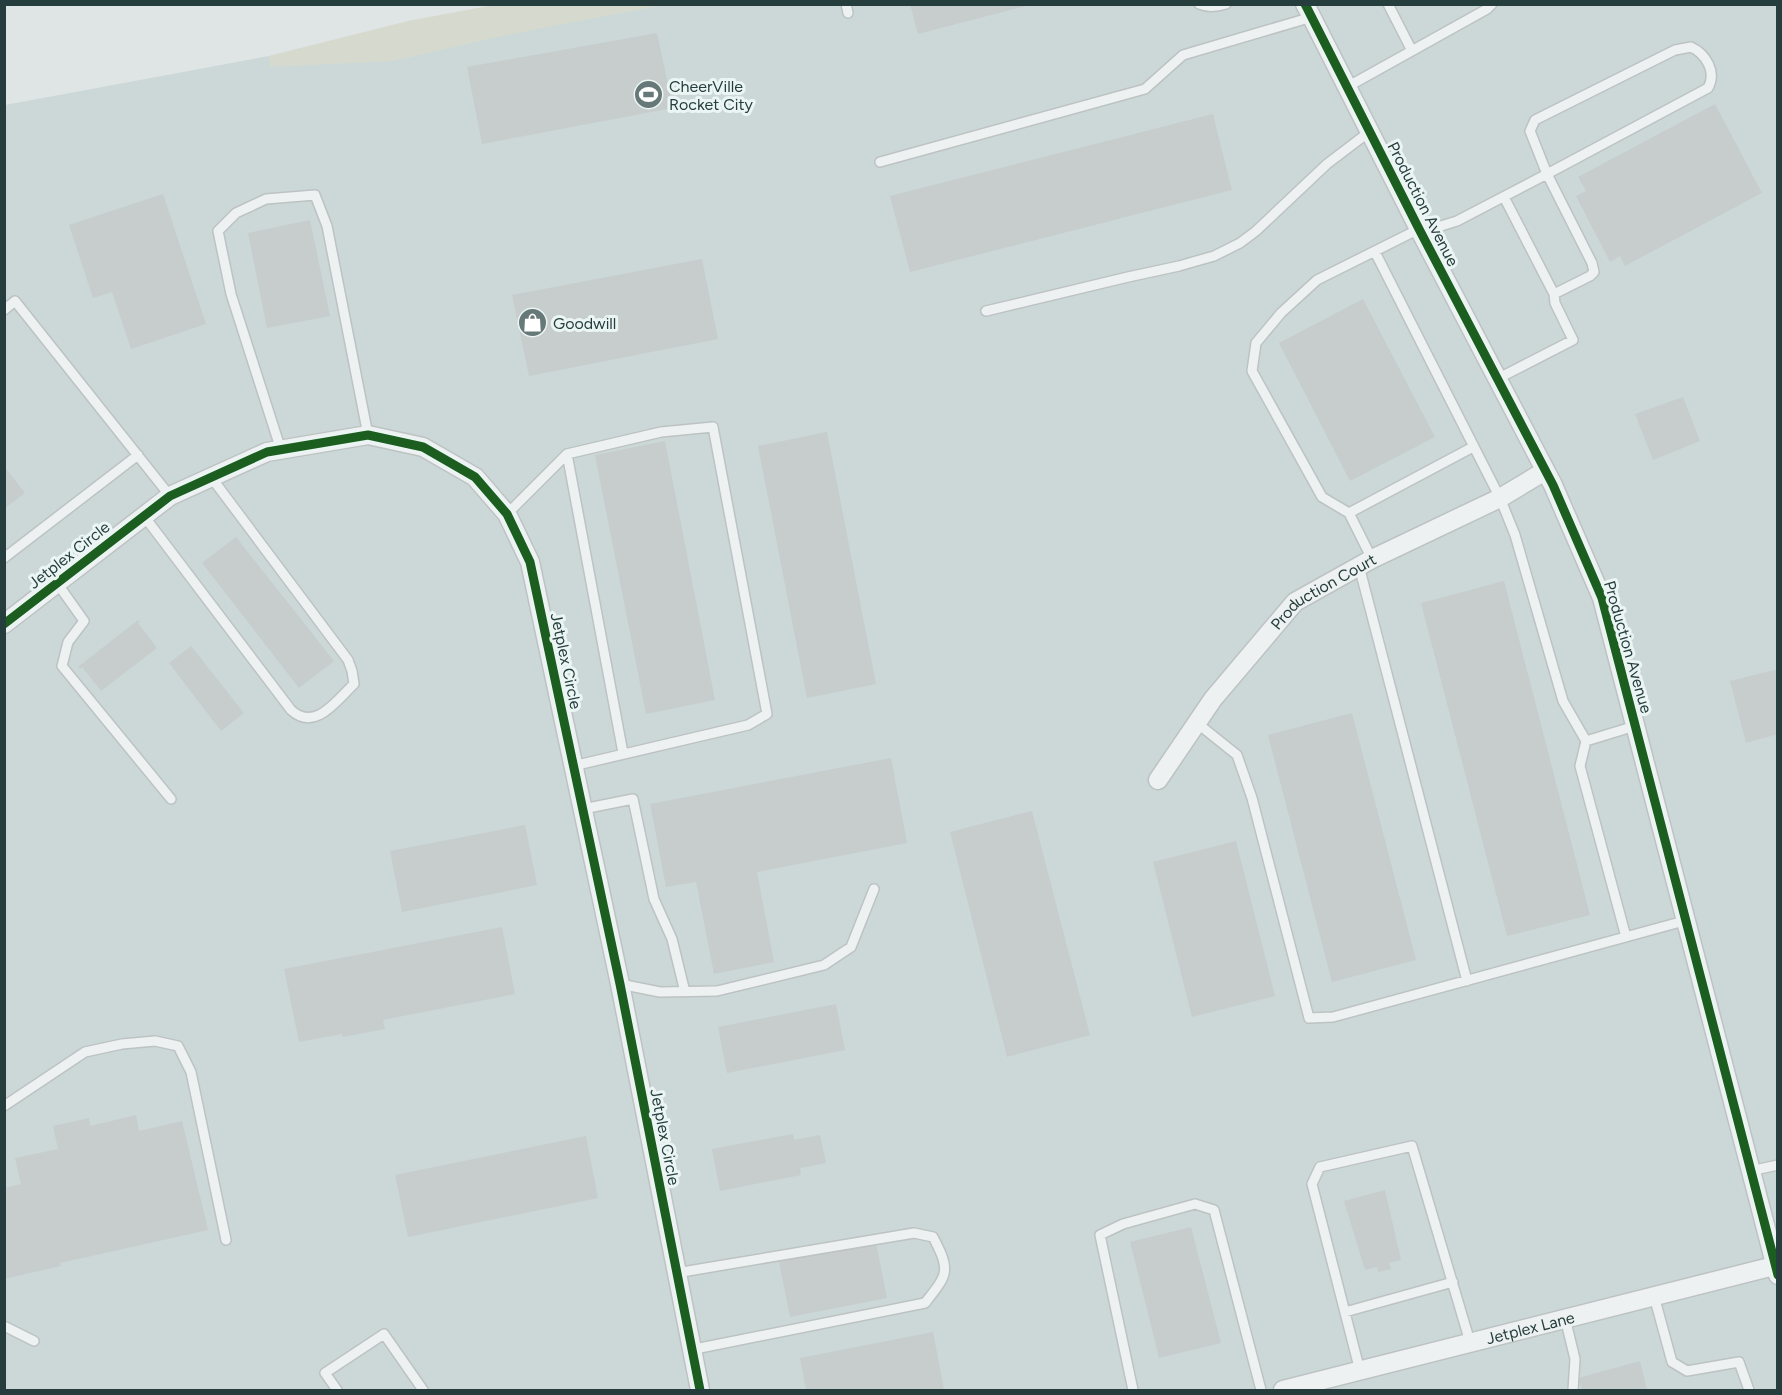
<svg xmlns="http://www.w3.org/2000/svg" width="1782" height="1395" font-family="Figtree,sans-serif">
<rect width="100%" height="100%" fill="#dfe4e4"/>
<path fill="#ccd8d8" d="M 585,5 L 1777,5 L 1777,1390 L 5,1390 L 5,105 L 269,56 Z"/>
<path fill="#d6dace" d="M 499,4 L 663,5 L 511,34 L 392,61 L 270,67 L 269,56 L 408,21 Z"/>
<path fill="#c7cccc" d="M 910,4 L 1030,4 L 1030,5 L 918,34 Z
M 657,33 L 673,108 L 482,144 L 467,67 Z
M 1715,104 L 1762,193 L 1625,266 L 1620,256 L 1610,262 L 1576,196 L 1586,191 L 1578,177 Z
M 1213,114 L 1232,190 L 910,272 L 890,196 Z
M 163,194 L 206,324 L 131,349 L 112,292 L 93,298 L 69,225 Z
M 310,220 L 330,316 L 267,328 L 248,233 Z
M 702,259 L 718,339 L 529,376 L 512,295 Z
M 1363,299 L 1435,437 L 1350,481 L 1279,343 Z
M 1683,397 L 1700,441 L 1653,460 L 1635,414 Z
M 827,432 L 876,684 L 807,698 L 758,446 Z
M 665,441 L 715,700 L 646,714 L 595,455 Z
M 4,466 L 25,493 L 4,509 Z
M 236,537 L 334,661 L 299,688 L 202,563 Z
M 1504,581 L 1590,915 L 1507,936 L 1421,603 Z
M 138,620 L 140,622 L 138,623 L 157,648 L 101,691 L 82,667 L 80,669 L 78,667 Z
M 191,646 L 244,713 L 221,731 L 169,663 Z
M 1778,669 L 1778,734 L 1746,743 L 1730,681 Z
M 1352,713 L 1416,960 L 1332,982 L 1268,735 Z
M 891,758 L 907,843 L 757,872 L 774,962 L 714,974 L 696,882 L 666,887 L 650,804 Z
M 1032,811 L 1090,1035 L 1007,1057 L 950,832 Z
M 525,825 L 537,885 L 402,912 L 390,851 Z
M 1236,841 L 1275,996 L 1192,1017 L 1153,862 Z
M 502,927 L 515,994 L 383,1020 L 385,1029 L 343,1037 L 342,1034 L 299,1042 L 284,969 Z
M 836,1004 L 845,1050 L 727,1073 L 718,1027 Z
M 136,1115 L 139,1131 L 182,1121 L 208,1230 L 60,1263 L 61,1266 L 4,1279 L 4,1188 L 21,1184 L 15,1158 L 58,1149 L 53,1126 L 89,1118 L 90,1126 Z
M 793,1134 L 794,1140 L 820,1135 L 826,1163 L 800,1168 L 801,1175 L 720,1191 L 712,1149 Z
M 586,1136 L 598,1198 L 408,1237 L 395,1175 Z
M 1385,1190 L 1401,1260 L 1389,1263 L 1391,1269 L 1378,1272 L 1377,1267 L 1365,1270 L 1344,1201 Z
M 1191,1227 L 1221,1343 L 1159,1358 L 1130,1242 Z
M 876,1243 L 887,1298 L 790,1317 L 779,1262 Z
M 933,1332 L 944,1390 L 806,1390 L 800,1358 Z
M 1640,1361 L 1647,1390 L 1582,1390 L 1578,1378 Z"/>
<g fill="none" stroke-linecap="round" stroke-linejoin="round">
<defs>
<path id="service" d="M 846,4 L 848,13
M 1199,4 C 1208,8 1216,7 1226,4
M 1388,4 L 1411,49
M 1691,47 C 1706,54 1717,72 1708,88 L 1547,174 L 1530,131 L 1535,120 L 1675,50 Z
M 1347,87 L 1487,9 L 1492,4
M 880,162 L 1145,89 L 1183,55 L 1312,17
M 1375,252 L 1500,498 L 1515,535 L 1563,701 L 1586,741 L 1580,766 L 1626,937
M 4,310 L 15,301 L 170,496
M 986,311 L 1128,277 L 1179,266 L 1214,256 L 1240,243 L 1256,231 L 1327,164 L 1369,132
M 1497,379 L 1573,340 L 1555,303 L 1554,294
M 281,450 L 231,294 L 218,231 L 236,213 L 266,199 L 315,195 L 327,226 L 368,435
M 567,454 L 623,753
M 1349,513 L 1473,447
M 507,514 L 567,454 L 661,432 L 713,427 L 767,714 L 748,725 L 573,766
M 144,516 L 291,710 C 315,732 336,701 354,684 L 352,671 L 348,660 L 211,477
M 4,558 L 138,455
M 1372,559 L 1349,513 L 1322,497 L 1252,371 L 1256,343 L 1281,313 L 1317,280 L 1419,229 L 1441,226 L 1457,221 L 1547,174 L 1592,263 L 1594,272 L 1590,276 L 1554,294 L 1504,197
M 1359,566 L 1467,981
M 57,583 L 84,621 L 68,642 L 62,666 L 171,799
M 1197,723 L 1237,755 L 1252,798 L 1309,1018 L 1333,1017 L 1684,921
M 1586,741 L 1635,726
M 583,809 L 633,799 L 654,899 L 672,939 L 685,992
M 620,984 L 660,992 L 717,991 L 824,965 L 851,947 L 874,889
M 4,1106 L 85,1052 L 122,1044 L 155,1041 L 178,1046 L 191,1072 L 226,1240
M 1750,1171 L 1778,1165
M 676,1273 L 914,1233 L 933,1237 C 951,1271 948,1274 925,1303 L 690,1350
M 1654,1296 L 1672,1362 L 1687,1371 L 1739,1362 L 1749,1390
M 1345,1312 L 1453,1282
M 1565,1318 L 1575,1359 L 1573,1390
M 4,1326 L 34,1341
M 1360,1371 L 1312,1184 L 1320,1167 L 1412,1146 L 1470,1342
M 337,1390 L 325,1373 L 384,1334 L 423,1390
M 1133,1390 L 1100,1235 L 1123,1224 L 1195,1204 L 1214,1210 L 1261,1390"/>
<g id="minor">
<path d="M 1305,4 L 1419,229 L 1553,485 L 1602,598 L 1778,1275"/>
<path d="M 4,624 L 170,496 L 267,452 L 368,435 L 423,447 L 475,477 L 507,514 L 530,562 L 620,984 L 700,1390"/>
<path id="s1" d="M 1158,780 L 1213,699 L 1295,602 L 1372,559 L 1500,498 L 1545,471"/>
<path id="s2" d="M 1283,1390 L 1778,1265"/>
</g>
</defs>
<use href="#service" stroke="#bdc2c2" stroke-width="12"/>
<use href="#minor" stroke="#bdc2c2" stroke-width="21"/>
<use href="#service" stroke="#eef1f1" stroke-width="9"/>
<use href="#minor" stroke="#eef1f1" stroke-width="18"/>
<defs>
<path id="cycleway" d="M 1305,4 L 1419,229 L 1553,485 L 1602,598 L 1778,1275
M 4,624 L 170,496 L 267,452 L 368,435 L 423,447 L 475,477 L 507,514 L 530,562 L 620,984 L 700,1390"/>
</defs>
<use href="#cycleway" stroke="#ebf5f4" stroke-width="13"/>
<use href="#cycleway" stroke="#1b5e20" stroke-width="9"/>
</g>
<defs>
<symbol id="stadium-disc" viewBox="-11 -11 22 22"><circle r="9.5" fill="#667877" stroke="#ebf5f4"/><path d="M0-5a6.5 5 0 1 0 0 10a6.5 5 0 1 0 0-10ZM-3.5-1.8h7v3.6h-7Z" fill="#fff"/></symbol>
<symbol id="shop-disc" viewBox="-11 -11 22 22"><circle r="9.5" fill="#667877" stroke="#ebf5f4"/><path d="M-5-2.5h2.3a2.7 3.5 0 0 1 5.4 0H5L5.5 6h-11ZM-1.5-2.5h3a1.5 2.3 0 0 0-3 0Z" fill="#fff"/></symbol>
</defs>
<g fill-rule="evenodd">
<use href="#stadium-disc" x="632" y="78" width="33" height="33"/>
<use href="#shop-disc" x="516" y="306" width="33" height="33"/>
</g>
<g text-anchor="middle" dominant-baseline="central" stroke-width="6" stroke-linejoin="round" paint-order="stroke">
<g font-size="16" fill="#253e3d" stroke="#ebf5f4" text-anchor="start">
<text x="669" y="86">CheerVille<tspan x="669" dy="18">Rocket City</tspan></text>
<text x="553" y="323">Goodwill</text>
</g>
<g font-size="16" fill="#253e3d" stroke="#ebf5f4">
<text transform="translate(1423 204) rotate(63)">Production Avenue</text>
<text transform="translate(69 555) rotate(-38)">Jetplex Circle</text>
<text stroke="none"><textPath href="#s1" startOffset="254">Production Court</textPath></text>
<text transform="translate(1628 647) rotate(74)">Production Avenue</text>
<text transform="translate(566 661) rotate(78)">Jetplex Circle</text>
<text transform="translate(665 1137) rotate(79)">Jetplex Circle</text>
<text stroke="none"><textPath href="#s2" startOffset="255">Jetplex Lane</textPath></text>
</g>
</g>
<rect width="1782" height="1395" fill="none" stroke="#253e3d" stroke-width="12"/>
</svg>
